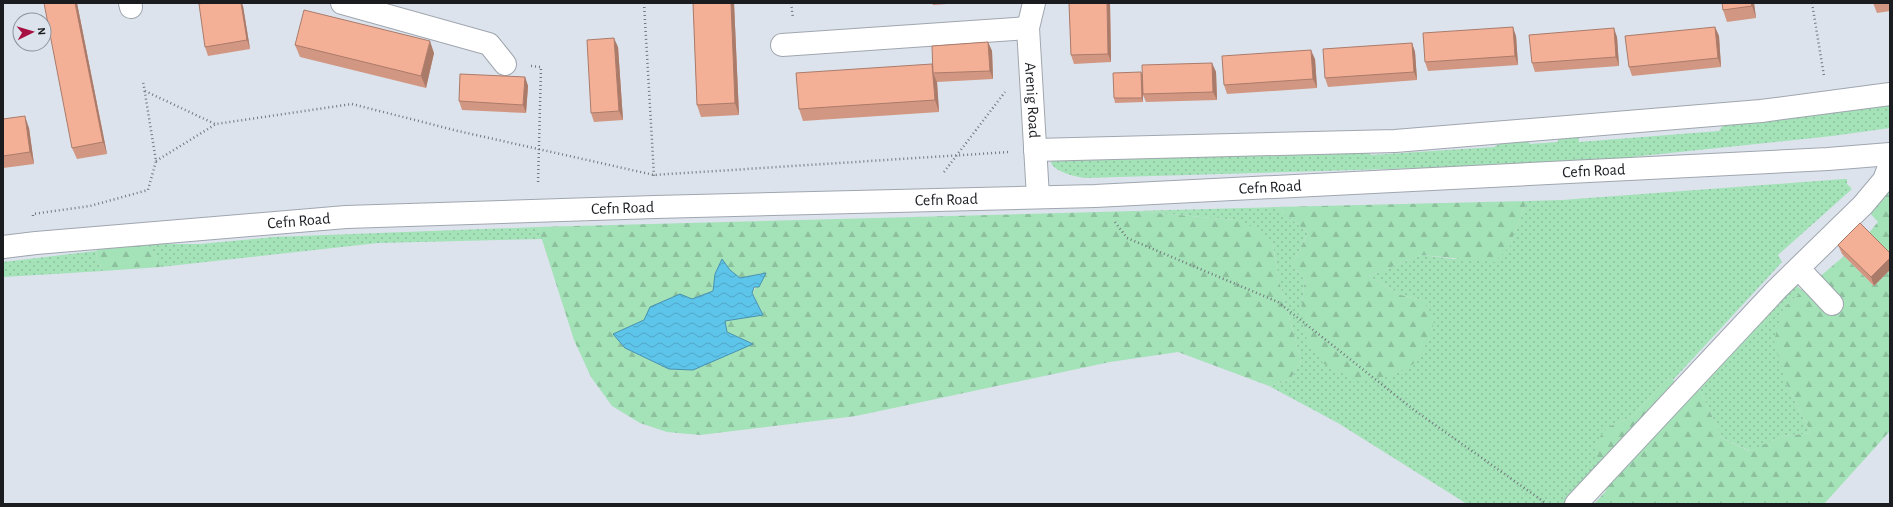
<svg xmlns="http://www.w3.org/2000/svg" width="1893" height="507" font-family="'Alegreya Sans',sans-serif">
<defs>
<pattern id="green-dots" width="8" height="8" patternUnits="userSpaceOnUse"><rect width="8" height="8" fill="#a4e2b8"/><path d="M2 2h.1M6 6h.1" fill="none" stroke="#8dc19e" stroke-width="1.8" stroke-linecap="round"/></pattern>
<pattern id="forest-firs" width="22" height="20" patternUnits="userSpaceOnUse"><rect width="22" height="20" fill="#a4e2b8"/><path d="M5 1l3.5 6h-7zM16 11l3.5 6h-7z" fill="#8dc19e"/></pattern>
<pattern id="water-waves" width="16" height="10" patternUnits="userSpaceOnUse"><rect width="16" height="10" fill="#5dc4ea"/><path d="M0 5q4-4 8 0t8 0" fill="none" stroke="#50a8c8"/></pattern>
</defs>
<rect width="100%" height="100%" fill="#dce3ec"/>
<path fill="url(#green-dots)" d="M 1890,96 L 1890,128 L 1832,136 L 1564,164 L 1085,178 C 1074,176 1057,173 1051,163 L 1052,160 L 1355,144 L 1371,155 L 1494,147 L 1513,135 L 1523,134 L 1530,144 L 1558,142 L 1558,135 L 1578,133 L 1579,142 L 1719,131 L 1728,118 Z
M 1844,179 L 1847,179 L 1847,184 L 1852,189 L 1778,255 L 1782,262 L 1673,380 L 1668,378 L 1633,416 L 1608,427 L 1599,465 L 1565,504 L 1467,504 L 1338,423 L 1269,386 L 1290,380 L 1301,360 L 1279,281 L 1273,244 L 1235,220 L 1135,211 L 1277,207 L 1308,233 L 1292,265 L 1305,280 L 1301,309 L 1422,300 L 1401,295 L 1369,276 L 1421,255 L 1454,259 L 1509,247 L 1527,201 L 1562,200 Z
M 538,227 L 543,239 L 378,243 L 160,267 L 155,255 L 147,244 L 200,244 L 274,237 Z
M 96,251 L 97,260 L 103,271 L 3,277 L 3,262 Z
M 1792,282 L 1803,291 L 1783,308 L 1787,385 L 1811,433 L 1783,436 L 1750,451 L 1722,438 L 1701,392 L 1690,387 Z"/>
<path fill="url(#forest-firs)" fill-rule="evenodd" d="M 1890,192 L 1890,258 L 1867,235 L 1878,222 L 1868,211 Z
M 1527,201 L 1509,247 L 1495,262 L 1421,255 L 1369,276 L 1401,295 L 1422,300 L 1435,318 L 1429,340 L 1415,363 L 1392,376 L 1357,380 L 1324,364 L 1307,341 L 1301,309 L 1305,280 L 1292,265 L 1308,233 L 1277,207 Z
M 1135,211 L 1235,220 L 1260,230 L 1273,244 L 1279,281 L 1301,360 L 1290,380 L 1269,386 L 1178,352 L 1110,362 L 856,416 L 700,435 L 667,432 L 640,423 L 612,406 L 591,377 L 574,340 L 538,227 ZM 722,259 L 730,270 L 740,278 L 765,273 L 752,293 L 763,315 L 724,321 L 727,332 L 752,343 L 693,370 L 669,369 L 625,348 L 614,334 L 692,299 L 713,291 L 715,274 Z
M 147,244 L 155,255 L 160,267 L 103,271 L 97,260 L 96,251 L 104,246 Z
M 1844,256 L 1874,286 L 1890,270 L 1890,431 L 1824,504 L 1594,504 L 1606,491 L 1594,444 L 1608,427 L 1633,416 L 1668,378 L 1701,392 L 1722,438 L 1749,451 L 1783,436 L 1811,433 L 1787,385 L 1774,341 L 1783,308 Z"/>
<path fill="url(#water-waves)" stroke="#4992ad" d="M 722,259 L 730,270 L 740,278 L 766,273 L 759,287 L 754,287 L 752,293 L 763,315 L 725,321 L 727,332 L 753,344 L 693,370 L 669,369 L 625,348 L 613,334 L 644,320 L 650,307 L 680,294 L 692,299 L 713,291 L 715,274 Z"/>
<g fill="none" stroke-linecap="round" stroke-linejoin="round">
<defs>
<g id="minor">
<path d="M 130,3 L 131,7"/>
<path d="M 342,3 L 489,44 L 505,64"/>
<path id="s1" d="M 1034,3 L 1028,28 L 1038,197"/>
<path d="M 782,45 L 1028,28"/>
<path d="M 1035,150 L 1395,141 L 1761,111 L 1890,94"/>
<path id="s2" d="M 3,247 L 36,243 L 346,217 L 655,207 L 1095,196 L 1828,159 L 1890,154"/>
<path d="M 1799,269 L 1832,304"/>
<path d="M 1576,504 L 1777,289 L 1863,205 L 1884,180 L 1890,164"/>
</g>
</defs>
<use href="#minor" stroke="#a0a6af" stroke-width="24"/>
<path stroke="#73787e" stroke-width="2.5" stroke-dasharray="1 3" stroke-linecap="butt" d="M 644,3 L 654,176
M 791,3 L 793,18
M 1812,3 L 1824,76
M 531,66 L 541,67 L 538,184
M 145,91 L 215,124
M 156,161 L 216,124 L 352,104 L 458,131 L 654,175 L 1009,152
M 944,172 L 1005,92
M 33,216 L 33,214 L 90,206 L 148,190 L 156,161 L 143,81
M 1115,222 L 1127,238 L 1278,302 L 1414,410 L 1547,504"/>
<use href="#minor" stroke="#fff" stroke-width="22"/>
</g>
<path fill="#d29782" d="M 77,3 L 107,154 L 77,159 L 72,148 Z
M 693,3 L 734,3 L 739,115 L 701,117 L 697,105 Z
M 932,3 L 961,3 L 933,5 Z
M 1069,3 L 1110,3 L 1111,62 L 1074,64 L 1071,55 Z
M 1722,3 L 1754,3 L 1756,18 L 1727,22 L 1723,10 Z
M 1873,3 L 1890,3 L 1890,11 L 1877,13 Z
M 243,6 L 250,49 L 208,56 L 205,47 Z
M 1715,27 L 1719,36 L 1721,67 L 1632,76 L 1629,67 Z
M 1516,36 L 1518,65 L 1428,71 L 1425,62 Z
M 1617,37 L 1619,66 L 1535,72 L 1532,63 Z
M 988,42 L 992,51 L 993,79 L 937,82 L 939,112 L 803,121 L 799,109 L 933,67 Z
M 1412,43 L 1415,52 L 1417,80 L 1328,87 L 1325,78 Z
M 295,45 L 434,53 L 426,88 L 300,57 Z
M 618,47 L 623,120 L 594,122 L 591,113 Z
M 1315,59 L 1317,88 L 1227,94 L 1224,85 Z
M 1212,63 L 1216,72 L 1217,100 L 1146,102 L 1143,95 L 1143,102 L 1115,103 L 1114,98 Z
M 525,77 L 528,86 L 526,113 L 462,110 L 459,101 Z
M 3,119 L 29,128 L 34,164 L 3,168 Z
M 1838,245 L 1890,253 L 1874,286 L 1842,254 Z"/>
<path fill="#ab7b6a" d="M 75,3 L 77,3 L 107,154 L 103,142 Z
M 241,3 L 242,3 L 243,6 L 250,49 L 247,40 Z
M 731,3 L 734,3 L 739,115 L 735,103 Z
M 1107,3 L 1110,3 L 1111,62 L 1108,54 Z
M 1751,3 L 1754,3 L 1756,18 Z
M 1513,27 L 1516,36 L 1518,65 L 1515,56 Z
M 1715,27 L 1719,36 L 1721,67 L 1718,58 Z
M 1614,28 L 1617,37 L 1619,66 L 1616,57 Z
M 614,38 L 618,47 L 623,120 L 619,111 Z
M 430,41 L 434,53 L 426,88 L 421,76 Z
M 988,42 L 992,51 L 993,79 L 990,71 Z
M 1412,43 L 1415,52 L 1417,80 L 1414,72 Z
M 1311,50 L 1315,59 L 1317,88 L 1313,79 Z
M 1212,63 L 1216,72 L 1217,100 L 1213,92 Z
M 932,64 L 936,73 L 933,73 L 937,82 L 939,112 L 935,100 Z
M 1141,72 L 1143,77 L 1143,102 L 1142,98 Z
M 525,77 L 528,86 L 526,113 L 523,105 Z
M 25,116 L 29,128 L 34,164 L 30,152 Z
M 1890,258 L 1890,270 L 1874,286 L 1871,277 Z"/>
<path fill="#f4b097" stroke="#ab7b6a" d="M 44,3 L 75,3 L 103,142 L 72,148 Z
M 205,3 L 241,3 L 247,40 L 205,47 L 199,4 Z
M 693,3 L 731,3 L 735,103 L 697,105 Z
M 1069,3 L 1107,3 L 1108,54 L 1071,55 Z
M 1722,3 L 1751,3 L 1752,6 L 1723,10 Z
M 304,10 L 430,41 L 421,76 L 295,45 Z
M 1513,27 L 1515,56 L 1425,62 L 1423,33 Z
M 1715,27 L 1718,58 L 1629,67 L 1625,36 Z
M 1614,28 L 1616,57 L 1532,63 L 1529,35 Z
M 614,38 L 619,111 L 591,113 L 587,40 Z
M 988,42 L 990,71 L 933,73 L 932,46 Z
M 1412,43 L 1414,72 L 1325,78 L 1323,49 Z
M 1311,50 L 1313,79 L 1224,85 L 1222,56 Z
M 1212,63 L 1213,92 L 1143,94 L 1142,65 Z
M 932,64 L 935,100 L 799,109 L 796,73 Z
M 1141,72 L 1142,98 L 1114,98 L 1113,73 Z
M 460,74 L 525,77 L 523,105 L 459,101 Z
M 25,116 L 30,152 L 3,156 L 3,119 Z
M 1860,223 L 1890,253 L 1890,258 L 1871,277 L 1838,245 Z"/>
<g text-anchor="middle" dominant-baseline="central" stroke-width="4" stroke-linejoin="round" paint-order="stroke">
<g font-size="16" fill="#1a1c20" stroke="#dce3ec">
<text stroke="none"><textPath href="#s1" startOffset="98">Arenig Road</textPath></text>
<text stroke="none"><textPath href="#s2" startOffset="1593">Cefn Road</textPath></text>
<text stroke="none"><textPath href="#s2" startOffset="1269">Cefn Road</textPath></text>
<text stroke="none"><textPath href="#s2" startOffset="945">Cefn Road</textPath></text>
<text stroke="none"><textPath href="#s2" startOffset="621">Cefn Road</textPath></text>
<text stroke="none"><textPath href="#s2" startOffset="297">Cefn Road</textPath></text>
</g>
</g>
<rect width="1893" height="507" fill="none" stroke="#1a1c20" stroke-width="8"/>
<g transform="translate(32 32) rotate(85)"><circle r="19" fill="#dce3ec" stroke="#8e939a"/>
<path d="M0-3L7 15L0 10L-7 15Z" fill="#a71042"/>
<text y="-6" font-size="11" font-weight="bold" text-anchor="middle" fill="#1a1c20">N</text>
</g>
</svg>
